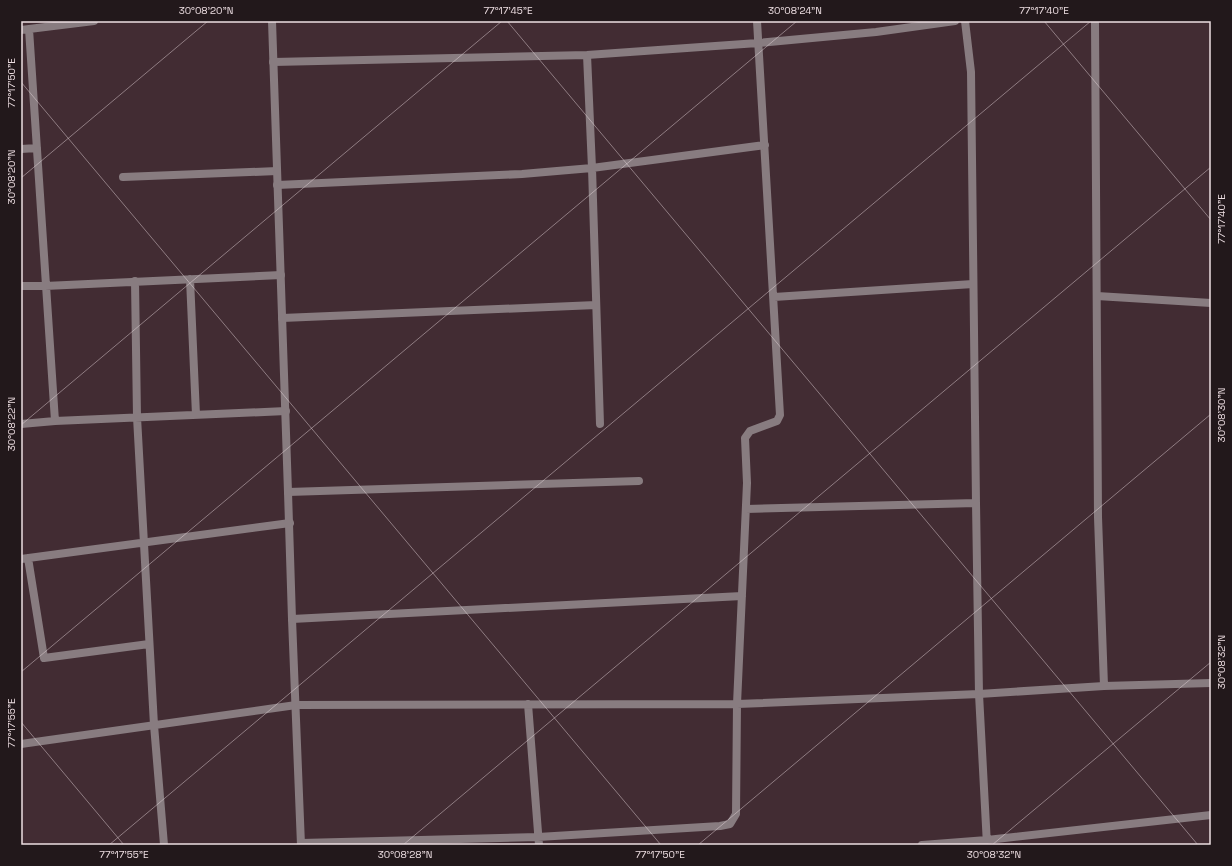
<svg xmlns="http://www.w3.org/2000/svg" width="1232" height="866" font-family="'Space Grotesk',sans-serif">
<rect width="100%" height="100%" fill="#422c33"/>
<g fill="none" stroke-linecap="round" stroke-linejoin="round">
<path stroke="#887c80" stroke-width="8" d="M 965,21 L 971,72 L 976,503 L 979,694 L 987,845
M 1095,21 L 1098,517 L 1104,686
M 29,29 L 55,421
M 21,30 L 94,21
M 587,55 L 592,168 L 600,424
M 273,62 L 587,55 L 758,43 L 876,32 L 955,21
M 21,149 L 37,148
M 123,177 L 277,171
M 277,185 L 522,174 L 592,168 L 765,145
M 190,279 L 196,415
M 135,281 L 137,417 L 154,725 L 164,845
M 21,286 L 45,286 L 281,275
M 1097,296 L 1211,303
M 774,297 L 973,284
M 282,318 L 596,305
M 21,424 L 55,421 L 286,411
M 288,492 L 639,481
M 746,509 L 976,503
M 28,558 L 44,658 L 149,644
M 21,559 L 290,523
M 292,619 L 742,596
M 528,704 L 539,845
M 21,744 L 296,705 L 737,704 L 979,694 L 1104,686 L 1211,683
M 301,843 L 538,837 L 720,826 L 730,824 L 736,814 L 737,704 L 747,483 L 745,438 L 750,431 L 777,421 L 780,415 L 757,21
M 922,845 L 987,840 L 1211,815"/>
<path stroke="#887c80" stroke-width="8" d="M 272,21 L 288,492 L 292,619 L 301,845"/>
</g>
<path fill="none" stroke="#eddee2" stroke-width="1" stroke-opacity="0.45" d="M 507,21 L 1198,845M 1044,21 L 1211,220M 21,82 L 661,845M 21,178 L 208,21M 21,425 L 502,21M 21,672 L 797,21M 21,722 L 124,845M 109,845 L 1091,21M 403,845 L 1211,167M 698,845 L 1211,414M 992,845 L 1211,662"/>
<rect width="1232" height="866" fill="none" stroke="#22181b" stroke-width="44"/>
<rect x="22" y="22" width="1188" height="822" fill="none" stroke="#eddee2" stroke-width="1.5"/>
<g font-size="10" text-anchor="middle" fill="#eddee2">
<text x="206" y="14">30°08'20"N</text>
<text x="508" y="14">77°17'45"E</text>
<text x="795" y="14">30°08'24"N</text>
<text x="1044" y="14">77°17'40"E</text>
<text transform="translate(11 83) rotate(-90)" y="4">77°17'50"E</text>
<text transform="translate(11 177) rotate(-90)" y="4">30°08'20"N</text>
<text transform="translate(1221 219) rotate(-90)" y="4">77°17'40"E</text>
<text transform="translate(1221 415) rotate(-90)" y="4">30°08'30"N</text>
<text transform="translate(11 424) rotate(-90)" y="4">30°08'22"N</text>
<text transform="translate(1221 662) rotate(-90)" y="4">30°08'32"N</text>
<text transform="translate(11 723) rotate(-90)" y="4">77°17'55"E</text>
<text x="124" y="858">77°17'55"E</text>
<text x="405" y="858">30°08'28"N</text>
<text x="660" y="858">77°17'50"E</text>
<text x="994" y="858">30°08'32"N</text>
</g>
</svg>
